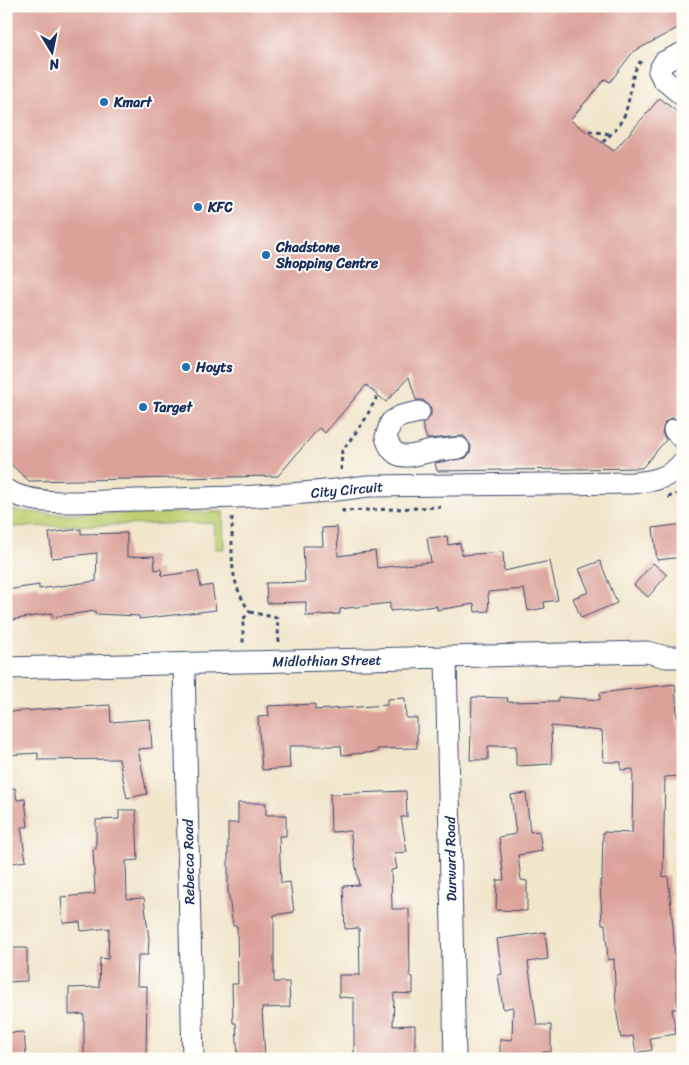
<svg xmlns="http://www.w3.org/2000/svg" width="689" height="1065" font-family="Sriracha,sans-serif">
<rect width="100%" height="100%" fill="#fdfcf7"/>
<filter id="ink" filterUnits="userSpaceOnUse"><feTurbulence type="fractalNoise" baseFrequency=".02" numOctaves="2"/><feDisplacementMap in="SourceGraphic" scale="10" xChannelSelector="R" yChannelSelector="G"/><feConvolveMatrix kernelMatrix="1 2 1 2 8 2 1 2 1" color-interpolation-filters="sRGB"/></filter>
<filter id="wash" filterUnits="userSpaceOnUse"><feTurbulence type="fractalNoise" baseFrequency=".0096" numOctaves="4" result="noise"/><feDisplacementMap in="SourceGraphic" scale="20" xChannelSelector="R" yChannelSelector="G"/><feGaussianBlur stdDeviation="1.12" result="paint"/><feColorMatrix in="noise" values="0 0 0 0 0 0 0 0 0 0 0 0 0 0 0 0 0 1.4 0 .05"/><feComposite in="paint" operator="in"/></filter>
<g filter="url(#wash)">
<rect width="100%" height="100%" fill="#f1e5ca"/>
<path fill="#becf71" stroke="#6c7f68" d="M 6,510 L 51,514 L 223,512 L 224,549 L 215,549 L 214,523 L 6,527 Z"/>
<g id="blocks">
<path fill="#dca29a" d="M 6,6 L 683,6 L 683,25 L 633,52 L 610,82 L 605,79 L 570,120 L 614,151 L 660,98 L 683,117 L 683,420 L 671,418 L 665,422 L 662,433 L 666,440 L 642,468 L 437,471 L 435,463 L 466,458 L 470,453 L 471,446 L 464,436 L 427,439 L 422,424 L 431,416 L 431,409 L 423,400 L 416,400 L 409,377 L 386,402 L 366,385 L 325,433 L 319,428 L 278,476 L 29,481 L 6,460 Z
M 683,524 L 683,557 L 657,560 L 653,528 Z
M 337,527 L 338,556 L 375,551 L 377,568 L 431,562 L 427,538 L 447,536 L 448,545 L 460,543 L 462,555 L 503,552 L 504,571 L 550,561 L 558,600 L 544,602 L 545,608 L 528,611 L 524,589 L 488,592 L 489,611 L 475,612 L 474,604 L 437,610 L 437,606 L 390,611 L 390,603 L 340,609 L 340,614 L 306,616 L 306,602 L 267,603 L 266,583 L 305,582 L 303,546 L 323,546 L 322,528 Z
M 81,529 L 81,534 L 127,533 L 127,557 L 154,556 L 155,570 L 161,569 L 162,576 L 198,571 L 201,587 L 212,585 L 216,610 L 139,619 L 139,616 L 95,614 L 95,611 L 52,617 L 52,613 L 11,620 L 6,590 L 39,585 L 39,589 L 96,581 L 97,553 L 52,558 L 49,533 Z
M 600,561 L 617,603 L 581,618 L 573,598 L 589,592 L 579,569 Z
M 653,563 L 667,575 L 648,597 L 634,585 Z
M 675,684 L 681,776 L 665,777 L 663,877 L 668,876 L 673,927 L 678,1009 L 672,1009 L 676,1034 L 650,1038 L 652,1050 L 636,1053 L 633,1036 L 621,1038 L 616,1009 L 614,959 L 608,960 L 605,924 L 602,924 L 600,880 L 602,880 L 603,832 L 632,833 L 633,769 L 621,770 L 621,762 L 604,762 L 602,731 L 551,726 L 552,764 L 516,766 L 516,746 L 488,746 L 488,760 L 470,760 L 472,697 L 508,698 L 507,702 L 558,701 L 558,697 L 600,700 L 600,693 Z
M 405,698 L 406,718 L 417,718 L 417,748 L 377,749 L 377,752 L 342,755 L 341,746 L 289,746 L 290,768 L 262,770 L 258,717 L 269,716 L 268,706 L 315,704 L 315,710 L 387,705 L 387,699 Z
M 110,705 L 111,722 L 150,719 L 152,748 L 138,749 L 147,794 L 127,798 L 119,759 L 38,760 L 38,753 L 6,755 L 6,712 Z
M 15,788 L 17,800 L 25,799 L 28,827 L 21,827 L 26,861 L 6,864 L 6,789 Z
M 406,791 L 407,817 L 401,817 L 407,852 L 394,853 L 397,869 L 391,870 L 392,909 L 409,909 L 410,976 L 413,977 L 413,994 L 394,993 L 393,1026 L 415,1025 L 415,1059 L 398,1059 L 398,1055 L 354,1056 L 354,998 L 339,997 L 339,975 L 360,975 L 359,928 L 345,929 L 343,886 L 359,885 L 350,831 L 331,832 L 330,794 Z
M 526,793 L 530,832 L 539,831 L 542,851 L 518,855 L 521,880 L 527,881 L 527,911 L 496,910 L 497,880 L 504,880 L 499,837 L 516,834 L 511,795 Z
M 238,803 L 266,803 L 266,815 L 286,815 L 286,836 L 279,836 L 281,883 L 290,882 L 294,912 L 274,915 L 274,982 L 289,982 L 290,1007 L 262,1008 L 265,1059 L 238,1059 L 236,1023 L 233,1023 L 232,984 L 238,984 L 237,926 L 233,926 L 228,890 L 228,823 L 238,823 Z
M 119,810 L 136,810 L 138,860 L 126,861 L 127,899 L 144,898 L 149,939 L 148,955 L 138,955 L 137,986 L 147,986 L 146,1059 L 84,1059 L 84,1014 L 69,1015 L 69,988 L 99,987 L 100,958 L 108,959 L 109,928 L 81,931 L 80,922 L 63,923 L 61,897 L 95,894 L 93,849 L 96,849 L 96,820 L 119,819 Z
M 545,932 L 548,959 L 528,962 L 537,1025 L 551,1025 L 551,1052 L 543,1052 L 543,1059 L 500,1059 L 500,1039 L 512,1040 L 513,1007 L 503,1009 L 498,975 L 502,974 L 497,939 Z
M 6,948 L 27,948 L 27,981 L 6,982 Z
M 24,1032 L 26,1056 L 6,1057 L 6,1033 Z"/>
</g>
</g>
<g filter="url(#ink)">
<use href="#blocks" fill-opacity="0" stroke="#3b4a6e" stroke-width="1"/>
<g fill="none" stroke-linecap="round" stroke-linejoin="round">
<defs>
<path id="minor" d="M 683,53 L 664,62 L 659,71 L 663,79 L 683,96
M 419,412 L 401,416 L 391,422 L 386,437 C 394,464 410,456 431,451 C 440,450 450,449 459,448
M 674,430 L 683,439
M 6,490 C 38,509 97,500 133,500 C 212,498 290,497 368,486 L 632,483 C 653,481 669,479 683,462
M 446,659 L 455,1059
M 184,664 L 193,1059
M 6,668 L 647,652 L 666,657 L 683,657"/>
</defs>
<use href="#minor" stroke="#3b4a6e" stroke-width="23"/>
<path stroke="#3b4a6e" stroke-width="3" stroke-dasharray="4 4" stroke-linecap="butt" d="M 589,131 L 610,134
M 603,142 C 612,133 623,123 626,110 C 632,94 629,75 641,61
M 341,470 L 342,451 L 364,421 L 378,395
M 668,497 L 683,492
M 343,509 L 343,511 L 442,507
M 232,517 C 233,556 227,578 250,612 L 243,619 L 243,643
M 250,612 L 277,618 L 279,642"/>
<use href="#minor" stroke="#fff" stroke-width="21"/>
</g>
</g>
<g fill="#1f6fb2" stroke="#fdfcf7" stroke-width="2">
<circle cx="104" cy="102" r="5"/>
<circle cx="198" cy="207" r="5"/>
<circle cx="266" cy="255" r="5"/>
<circle cx="186" cy="367" r="5"/>
<circle cx="143" cy="407" r="5"/>
</g>
<g text-anchor="middle" dominant-baseline="central" stroke-width="4" stroke-linejoin="round" paint-order="stroke">
<g font-size="14" font-weight="bold" fill="#1b2f5e" stroke="#fdfcf7" text-anchor="start">
<text x="114" y="102">Kmart</text>
<text x="208" y="207">KFC</text>
<text x="276" y="247">Chadstone<tspan x="276" dy="16">Shopping Centre</tspan></text>
<text x="196" y="367">Hoyts</text>
<text x="153" y="407">Target</text>
</g>
<g font-size="14" fill="#1b2f5e" stroke="#fdfcf7">
<text transform="translate(347 490) rotate(-5)">City Circuit</text>
<text transform="translate(327 661) rotate(-1)">Midlothian Street</text>
<text transform="translate(451 859) rotate(-91)">Durward Road</text>
<text transform="translate(189 862) rotate(-91)">Rebecca Road</text>
</g>
</g>
<rect width="689" height="1065" fill="none" stroke="#fdfcf7" stroke-width="25"/>
<g transform="translate(52 52) rotate(170)" stroke="#fdfcf7" stroke-width="4" paint-order="stroke">
<path d="M0-4L9 19L0 12L-9 19Z" fill="#1b2f5e"/>
<text y="-8" font-size="14" font-weight="bold" text-anchor="middle" fill="#1b2f5e">N</text>
</g>
</svg>
